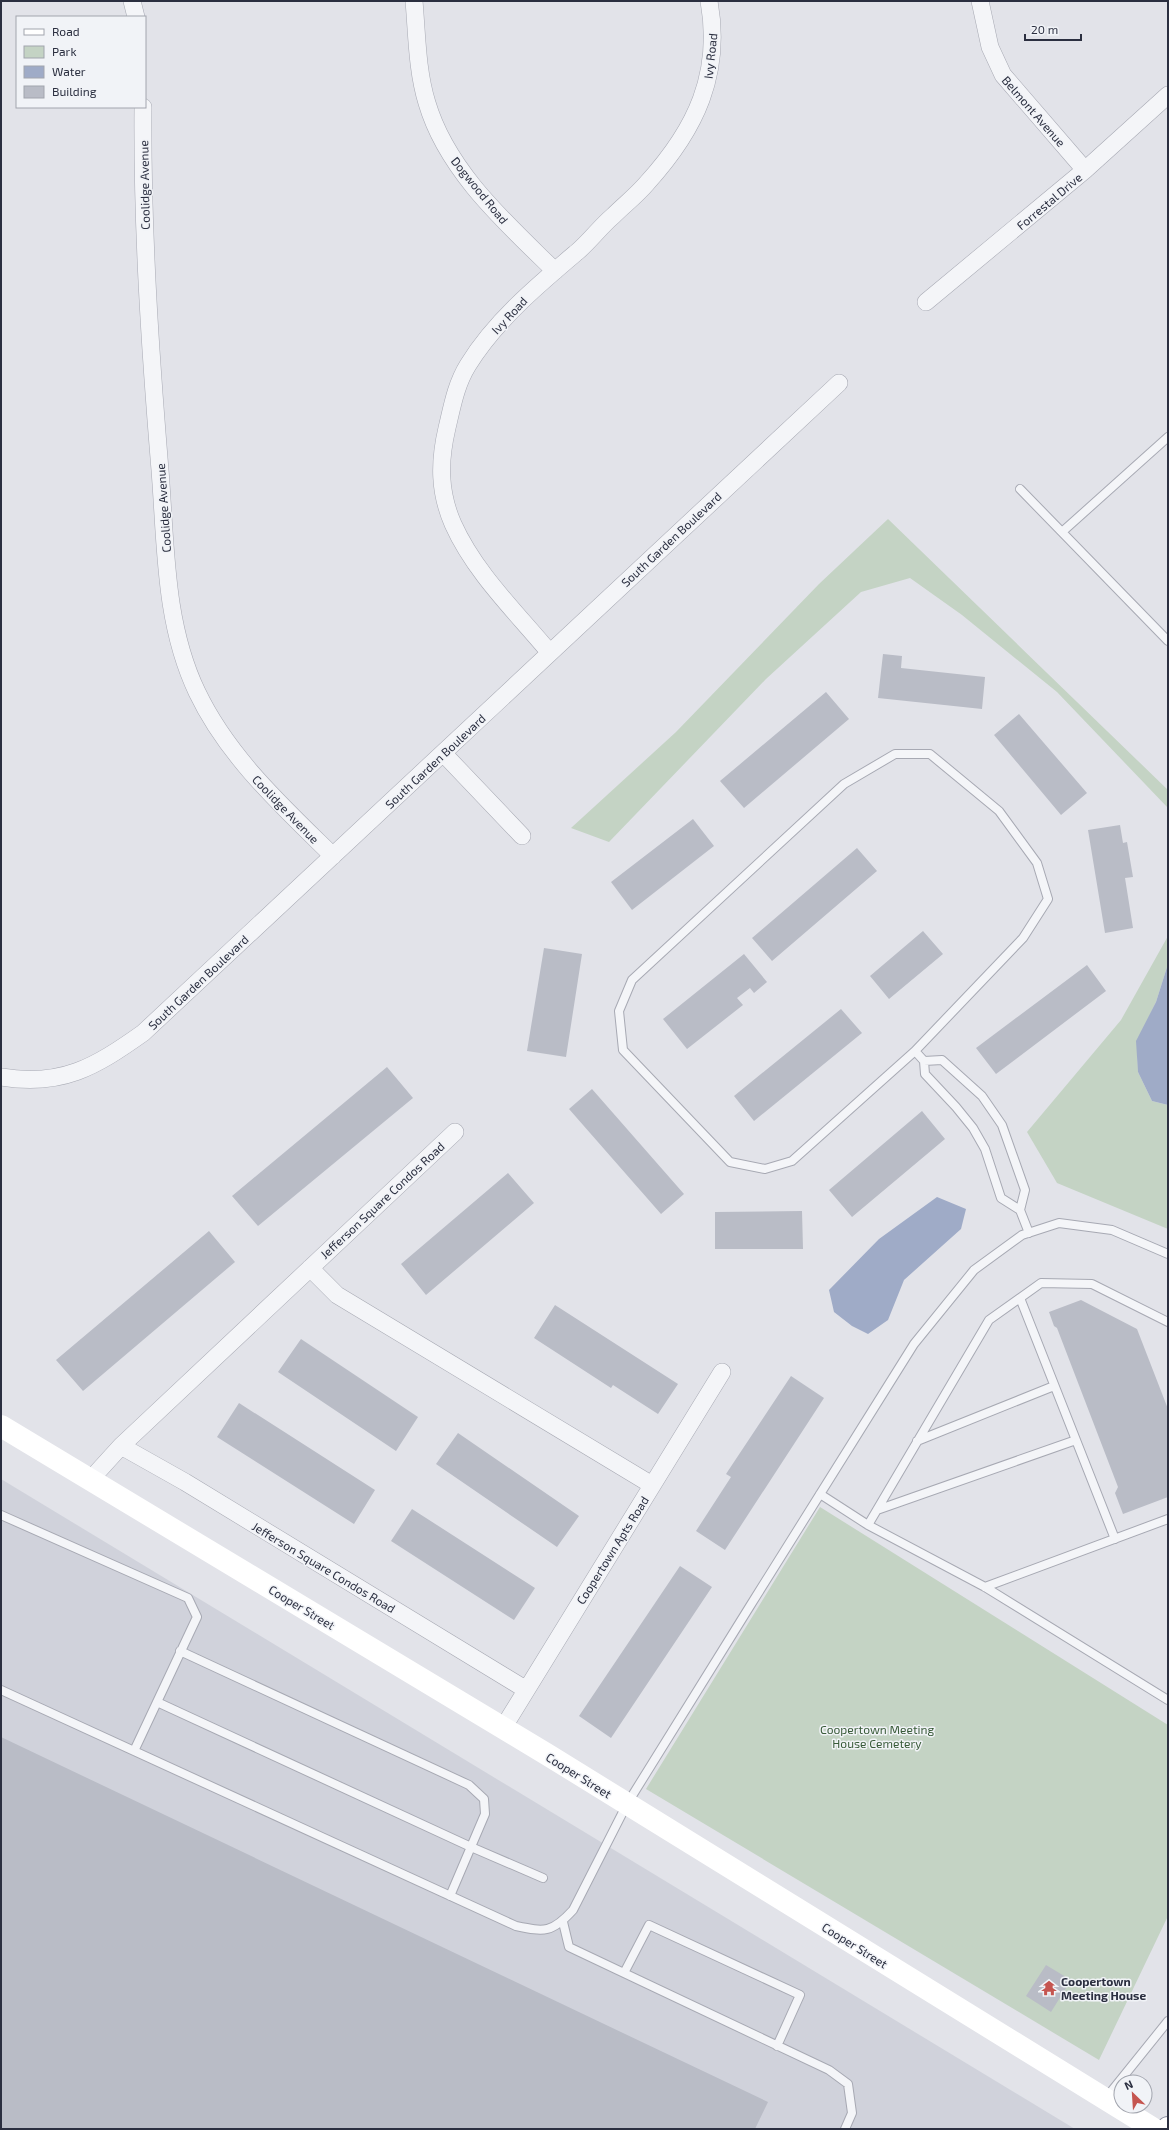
<svg xmlns="http://www.w3.org/2000/svg" width="1169" height="2130" font-family="'Exo 2',sans-serif">
<rect width="100%" height="100%" fill="#e2e3e9"/>
<path fill="#d0d2db" d="M 1,1479 L 1075,2129 L 1,2129 Z"/>
<path fill="#c4d3c4" d="M 888,519 L 1168,790 L 1168,808 L 1057,692 L 962,615 L 910,578 L 861,592 L 766,679 L 609,842 L 571,828 L 676,732 L 819,584 Z
M 1168,936 L 1168,964 L 1156,1002 L 1137,1041 L 1138,1072 L 1152,1101 L 1168,1105 L 1168,1229 L 1057,1183 L 1027,1132 L 1121,1020 Z
M 820,1507 L 1168,1725 L 1168,1916 L 1099,2060 L 646,1789 Z"/>
<path fill="#9fabc7" d="M 1168,964 L 1168,1105 L 1152,1101 L 1138,1072 L 1136,1041 L 1156,1002 Z
M 937,1197 L 966,1209 L 961,1229 L 904,1280 L 888,1320 L 868,1334 L 852,1326 L 834,1312 L 829,1290 L 879,1239 Z"/>
<path fill="#b9bcc6" d="M 883,654 L 902,656 L 901,668 L 985,677 L 982,709 L 878,698 Z
M 826,692 L 849,719 L 744,808 L 720,781 Z
M 1019,714 L 1087,793 L 1061,815 L 994,735 Z
M 693,819 L 714,846 L 632,910 L 611,882 Z
M 1120,825 L 1123,843 L 1127,842 L 1133,877 L 1125,878 L 1133,928 L 1105,933 L 1088,830 Z
M 857,848 L 877,871 L 772,961 L 752,938 Z
M 923,931 L 943,954 L 889,999 L 870,976 Z
M 544,948 L 582,954 L 566,1057 L 527,1051 Z
M 744,954 L 767,982 L 754,993 L 750,988 L 737,998 L 743,1005 L 687,1049 L 663,1019 Z
M 1087,965 L 1106,991 L 996,1074 L 976,1048 Z
M 841,1009 L 862,1033 L 754,1121 L 734,1096 Z
M 387,1067 L 413,1098 L 258,1226 L 232,1196 Z
M 592,1089 L 684,1194 L 661,1214 L 569,1109 Z
M 922,1111 L 945,1139 L 852,1217 L 829,1190 Z
M 508,1173 L 534,1203 L 426,1295 L 401,1264 Z
M 802,1211 L 803,1249 L 715,1249 L 715,1212 Z
M 209,1231 L 235,1262 L 83,1391 L 56,1360 Z
M 1081,1300 L 1137,1329 L 1168,1409 L 1168,1497 L 1123,1514 L 1115,1493 L 1118,1487 L 1057,1328 L 1054,1326 L 1049,1312 Z
M 555,1305 L 678,1384 L 658,1414 L 613,1385 L 611,1388 L 534,1338 Z
M 301,1339 L 418,1417 L 396,1451 L 278,1372 Z
M 791,1376 L 824,1398 L 725,1550 L 696,1531 L 731,1477 L 726,1474 Z
M 239,1403 L 375,1490 L 354,1524 L 217,1437 Z
M 458,1433 L 579,1516 L 557,1547 L 436,1464 Z
M 412,1509 L 535,1588 L 514,1620 L 391,1541 Z
M 680,1566 L 712,1587 L 611,1738 L 579,1716 Z
M 1,1737 L 768,2102 L 755,2129 L 1,2129 Z
M 1046,1965 L 1071,1980 L 1051,2012 L 1026,1996 Z"/>
<g fill="none" stroke-linecap="round" stroke-linejoin="round">
<defs>
<path id="lane" d="M 1020,489 L 1168,641
M 1062,532 L 1168,437
M 915,1051 L 792,1161 L 765,1169 L 730,1162 L 623,1050 L 619,1011 L 632,980 L 844,784 L 895,754 L 930,754 L 999,811 L 1037,863 L 1048,899 L 1023,938 L 915,1051 L 924,1061 L 925,1074 L 956,1107 L 973,1128 L 985,1149 L 1001,1198 L 1020,1210 L 1029,1233
M 924,1061 L 942,1060 L 982,1096 L 1002,1125 L 1025,1190 L 1020,1210
M 1020,1298 L 1115,1539
M 917,1441 L 1054,1386
M 820,1494 L 868,1525 L 985,1587 L 1168,1700
M 877,1510 L 1076,1440
M 1,1515 L 188,1598 L 197,1617 L 134,1751
M 868,1525 L 989,1320 L 1041,1283 L 1092,1284 L 1168,1322
M 985,1587 L 1168,1519
M 180,1651 L 469,1785 L 484,1799 L 485,1814 L 450,1896
M 1,1690 L 516,1926 C 545,1932 552,1933 573,1910 L 627,1804 L 750,1606 L 914,1344 L 974,1270 L 1022,1235 L 1059,1223 L 1112,1230 L 1168,1254
M 157,1702 L 471,1847 L 543,1878
M 563,1922 L 569,1947 L 829,2070 L 848,2084 L 852,2113 L 845,2129
M 624,1973 L 649,1925 L 800,1995 L 777,2046
M 1106,2098 L 1168,2021"/>
<path id="street" d="M 132,1 L 136,17
M 414,1 C 417,35 417,71 427,103 C 447,171 506,223 555,271
M 980,1 L 990,47 L 1003,75 L 1085,170
M 143,107 C 142,228 150,349 160,470 C 166,545 164,623 197,692 C 228,757 282,806 333,856
M 926,302 L 1085,170 L 1168,95
M 550,653 C 516,612 475,573 453,524 C 439,492 439,462 447,428 C 452,407 456,384 468,365 C 495,321 538,285 577,252 C 590,241 600,227 613,216 C 624,205 637,195 647,183 C 696,129 722,74 709,1
M 443,753 L 522,836
M 1,1077 C 62,1087 95,1067 143,1033 L 839,383
M 310,1268 L 337,1295 L 652,1485
M 121,1446 L 185,1482 L 525,1689
M 91,1479 L 121,1446 L 455,1132
M 503,1728 L 722,1372"/>
<path id="highway" d="M 1167,2129 L 1168,2128"/>
</defs>
<use href="#lane" stroke="#a7a9b3" stroke-width="10"/>
<use href="#street" stroke="#a7a9b3" stroke-width="18"/>
<use href="#highway" stroke="#8a8e9f" stroke-width="24"/>
<use href="#lane" stroke="#f4f5f8" stroke-width="8"/>
<use href="#street" stroke="#f4f5f8" stroke-width="17"/>
<path stroke="#fff" stroke-width="22" d="M 1,1426 L 548,1755 L 1154,2129"/>
<use href="#highway" stroke="#fff" stroke-width="22"/>
</g>
<defs>
<symbol id="temple-bare" viewBox="-9 -9 18 18"><path d="M0-6L5-2H3V0L6.5 2.5H4V6H1.5V3h-3V6H-4V2.5H-6.5L-3 0V-2H-5Z" fill="#c55550" stroke="#f1f3f7" stroke-width="2.5" paint-order="stroke"/></symbol>
</defs>
<g fill-rule="evenodd">
<use href="#temple-bare" x="1038" y="1977" width="22" height="22"/>
</g>
<g text-anchor="middle" dominant-baseline="central" stroke-width="3" stroke-linejoin="round" paint-order="stroke">
<g font-size="12" fill="#2b2f40" stroke="#f1f3f7">
<text transform="translate(710 56) rotate(-84)">Ivy Road</text>
<text transform="translate(1034 111) rotate(49)">Belmont Avenue</text>
<text transform="translate(144 185) rotate(-91)">Coolidge Avenue</text>
<text transform="translate(480 190) rotate(51)">Dogwood Road</text>
<text transform="translate(1049 201) rotate(-40)">Forrestal Drive</text>
<text transform="translate(509 315) rotate(-47)">Ivy Road</text>
<text transform="translate(163 508) rotate(-94)">Coolidge Avenue</text>
<text transform="translate(671 539) rotate(-43)">South Garden Boulevard</text>
<text transform="translate(435 761) rotate(-43)">South Garden Boulevard</text>
<text transform="translate(286 809) rotate(46)">Coolidge Avenue</text>
<text transform="translate(198 982) rotate(-43)">South Garden Boulevard</text>
<text transform="translate(382 1200) rotate(-43)">Jefferson Square Condos Road</text>
<text transform="translate(612 1550) rotate(-58)">Coopertown Apts Road</text>
<text transform="translate(324 1567) rotate(31)">Jefferson Square Condos Road</text>
<text transform="translate(302 1607) rotate(31)">Cooper Street</text>
<text transform="translate(579 1775) rotate(32)">Cooper Street</text>
<text transform="translate(855 1945) rotate(32)">Cooper Street</text>
</g>
<g font-size="12" fill="#395b39" stroke="#f1f3f7">
<text x="877" y="1729">Coopertown Meeting<tspan x="877" dy="14">House Cemetery</tspan></text>
</g>
<g font-size="12" font-weight="bold" fill="#2b2f40" stroke="#f1f3f7" text-anchor="start">
<text x="1061" y="1981">Coopertown<tspan x="1061" dy="14">Meeting House</tspan></text>
</g>
</g>
<rect width="1169" height="2130" fill="none" stroke="#2b2f40" stroke-width="4"/>
<rect x="16" y="16" width="130" height="92" fill="#f1f3f7" stroke="#a2a5ae"/>
<rect x="24" y="29" width="20" height="6" fill="#ffffff" stroke="#a2a5ae"/>
<text x="52" y="36" font-size="12" fill="#2b2f40">Road</text>
<rect x="24" y="46" width="20" height="12" fill="#c4d3c4" stroke="#a2a5ae"/>
<text x="52" y="56" font-size="12" fill="#2b2f40">Park</text>
<rect x="24" y="66" width="20" height="12" fill="#9fabc7" stroke="#a2a5ae"/>
<text x="52" y="76" font-size="12" fill="#2b2f40">Water</text>
<rect x="24" y="86" width="20" height="12" fill="#b9bcc6" stroke="#a2a5ae"/>
<text x="52" y="96" font-size="12" fill="#2b2f40">Building</text>
<g transform="translate(1133 2094) rotate(335)"><circle r="19" fill="#f1f3f7" stroke="#a2a5ae"/>
<path d="M0-3L7 15L0 10L-7 15Z" fill="#c55550"/>
<text y="-6" font-size="11" font-weight="bold" text-anchor="middle" fill="#2b2f40">N</text>
</g>
<path d="M1025 34v6h56v-6" fill="none" stroke="#2b2f40" stroke-width="2"/>
<text x="1031" y="34" font-size="12" fill="#2b2f40" stroke="#f1f3f7" stroke-width="3" paint-order="stroke">20 m</text>
</svg>
